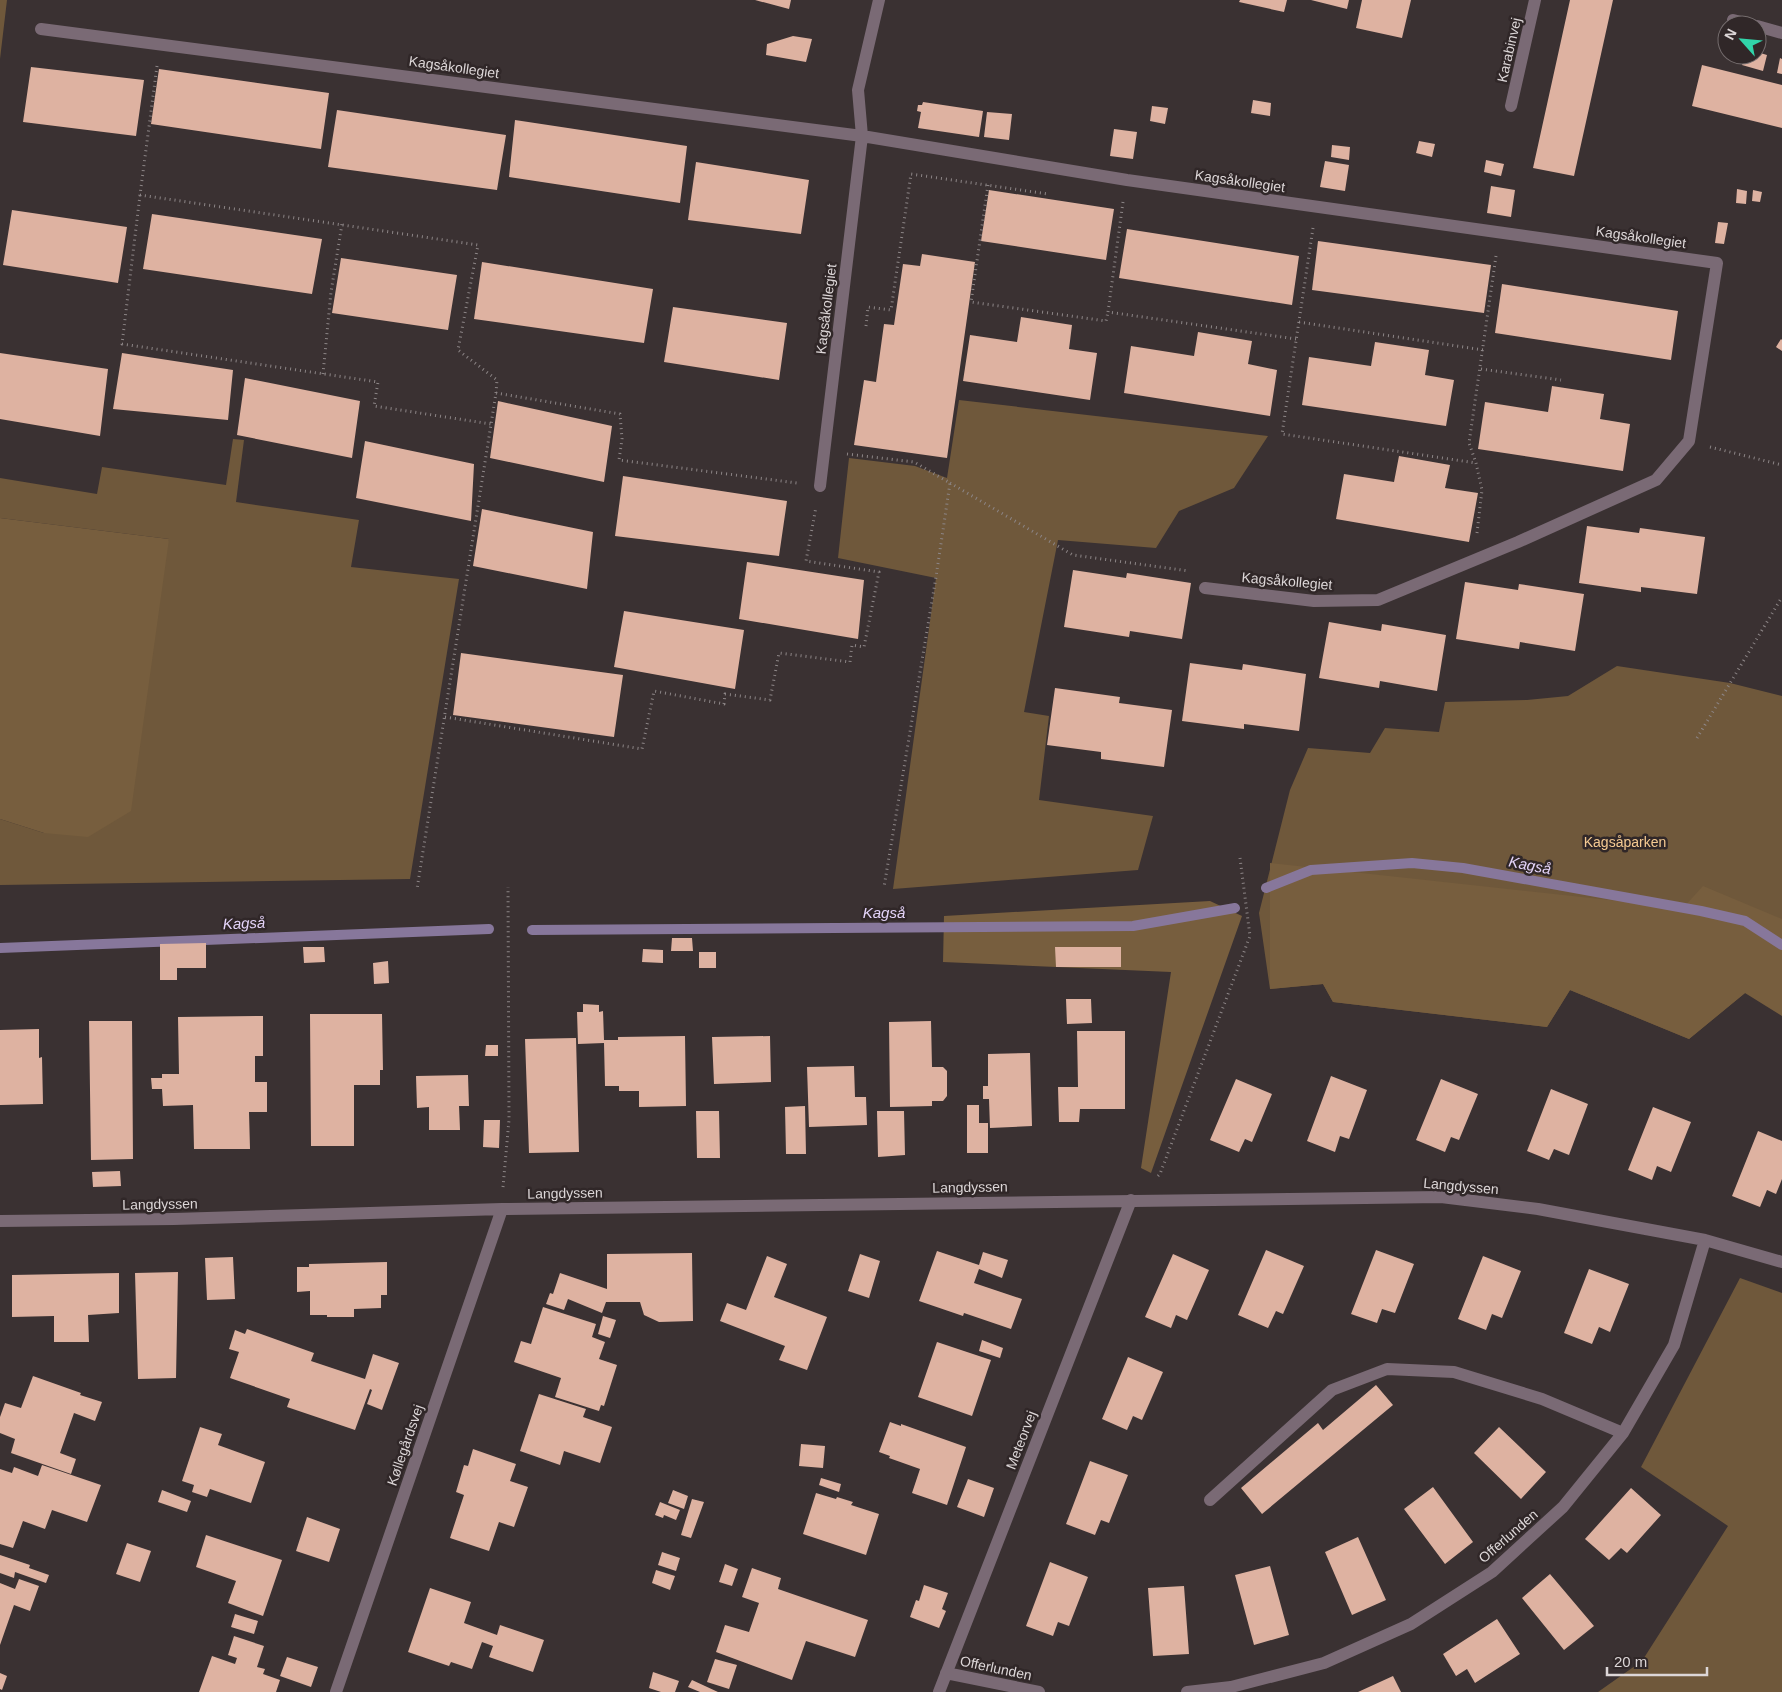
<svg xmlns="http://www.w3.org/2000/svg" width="1782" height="1692" font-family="Helvetica,sans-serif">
<rect width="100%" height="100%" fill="#3a3132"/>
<path fill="#6f583b" d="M 0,0 L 7,0 L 0,59 Z
M 959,400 L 1268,436 L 1234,488 L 1179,511 L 1156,548 L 1058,540 L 1024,712 L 1049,716 L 1039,800 L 1153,816 L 1138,870 L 893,889 L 936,578 L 838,558 L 849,458 L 915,466 L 947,478 Z
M 233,439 L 244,440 L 236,502 L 359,520 L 351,567 L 459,579 L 410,879 L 0,885 L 0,819 L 44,833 L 169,539 L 0,518 L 0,478 L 97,494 L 102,467 L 226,485 Z
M 1617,666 L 1730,683 L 1782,696 L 1782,999 L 1745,993 L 1689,1039 L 1570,990 L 1547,1027 L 1333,1002 L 1323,984 L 1270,989 L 1259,913 L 1290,790 L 1308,748 L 1370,753 L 1385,728 L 1439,732 L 1445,702 L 1527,700 L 1568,696 Z
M 1740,1278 L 1782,1293 L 1782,1692 L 1598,1692 L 1642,1661 L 1728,1526 L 1641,1467 Z"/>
<path fill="#775e3e" d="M 0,518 L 169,539 L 131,811 L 88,837 L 44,833 L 0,819 Z
M 1270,863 L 1683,908 L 1703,886 L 1782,919 L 1782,1016 L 1745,993 L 1689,1039 L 1570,990 L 1547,1027 L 1333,1002 L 1323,984 L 1270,989 Z
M 1210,901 L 1242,916 L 1151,1173 L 1141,1168 L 1171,972 L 943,962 L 944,916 Z"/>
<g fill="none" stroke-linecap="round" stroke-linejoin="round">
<path stroke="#87779b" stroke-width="10" d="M 1266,888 L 1311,870 L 1412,863 L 1463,868 L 1701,911 L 1745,921 L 1782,945
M 532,930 L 1133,926 L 1235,908
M 0,948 L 489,929"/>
</g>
<path fill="#deb2a1" d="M 755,0 L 791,0 L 789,9 Z
M 1240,0 L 1287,0 L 1284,12 L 1239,2 Z
M 1311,0 L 1349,0 L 1347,9 Z
M 1362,0 L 1411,0 L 1402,38 L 1356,28 Z
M 1570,0 L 1613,0 L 1574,176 L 1533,168 Z
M 793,36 L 812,39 L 806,62 L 766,55 L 767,44 Z
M 1757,52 L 1767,55 L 1763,71 L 1742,65 L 1745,55 L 1757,55 Z
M 1780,58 L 1782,59 L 1782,74 L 1777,73 Z
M 1702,65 L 1782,85 L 1782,128 L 1692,106 Z
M 31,67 L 144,80 L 136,136 L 23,122 Z
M 159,69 L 329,93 L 321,149 L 151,124 Z
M 1253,100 L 1271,103 L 1270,116 L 1251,113 Z
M 923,102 L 983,111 L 979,137 L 918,128 L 921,112 L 917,111 L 918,105 L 922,105 Z
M 1152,106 L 1168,108 L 1165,124 L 1150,121 Z
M 337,110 L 506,135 L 497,190 L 328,167 Z
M 987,112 L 1012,114 L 1009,140 L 984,137 Z
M 515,120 L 687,146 L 680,203 L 509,177 Z
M 1114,129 L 1137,132 L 1133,159 L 1110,156 Z
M 1419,141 L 1435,144 L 1432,157 L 1416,153 Z
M 1332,145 L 1350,147 L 1349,160 L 1331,157 Z
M 1486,160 L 1504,164 L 1501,176 L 1484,172 Z
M 1325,161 L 1349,165 L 1345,191 L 1320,187 Z
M 696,162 L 809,180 L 801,234 L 688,220 Z
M 1491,186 L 1515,190 L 1511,217 L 1487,213 Z
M 1737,189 L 1747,191 L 1746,204 L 1736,203 Z
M 989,190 L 1114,209 L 1106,260 L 981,241 Z
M 1753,190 L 1762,192 L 1760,202 L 1752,201 Z
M 12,210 L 127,227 L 118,283 L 3,265 Z
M 152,214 L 322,239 L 312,294 L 143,269 Z
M 1718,222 L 1728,223 L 1724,244 L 1715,243 Z
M 1127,229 L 1299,256 L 1292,305 L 1119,278 Z
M 1318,241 L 1491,265 L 1484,313 L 1312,290 Z
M 922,254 L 975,262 L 947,458 L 854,445 L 864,380 L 876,382 L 884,324 L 894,325 L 903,264 L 920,266 Z
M 341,258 L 457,275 L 448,330 L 332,313 Z
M 482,262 L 653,289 L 644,343 L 474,319 Z
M 1502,284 L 1678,311 L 1671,360 L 1495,333 Z
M 673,307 L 787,323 L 779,380 L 664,362 Z
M 1021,317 L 1072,325 L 1069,349 L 1097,353 L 1090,400 L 963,381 L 970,335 L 1017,342 Z
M 1198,332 L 1252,341 L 1248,364 L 1277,370 L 1270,416 L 1124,393 L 1131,346 L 1194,356 Z
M 1781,339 L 1782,340 L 1782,351 L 1776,347 Z
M 1375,342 L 1429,350 L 1425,375 L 1454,380 L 1446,426 L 1302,405 L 1309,357 L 1371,366 Z
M 0,353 L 108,369 L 100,436 L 0,419 Z
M 122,353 L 233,370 L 228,420 L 113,409 Z
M 245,378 L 360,401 L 352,458 L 237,435 Z
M 1552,386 L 1604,394 L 1600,419 L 1630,424 L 1623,471 L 1478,449 L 1485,402 L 1548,412 Z
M 498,401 L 612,426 L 604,482 L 490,458 Z
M 365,441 L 474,464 L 471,521 L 356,498 Z
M 1399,456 L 1450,465 L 1445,488 L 1478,493 L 1469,542 L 1336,519 L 1344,474 L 1394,482 Z
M 623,476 L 787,501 L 779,556 L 615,536 Z
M 482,509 L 593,532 L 587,589 L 473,566 Z
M 1587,526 L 1639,533 L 1640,528 L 1705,537 L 1697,594 L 1641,587 L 1641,592 L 1579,583 Z
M 747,562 L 864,580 L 858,639 L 739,619 Z
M 1073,570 L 1126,578 L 1127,573 L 1191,583 L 1182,639 L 1130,631 L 1129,637 L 1064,627 Z
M 1465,582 L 1518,590 L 1519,584 L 1584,594 L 1575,651 L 1520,642 L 1519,649 L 1456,639 Z
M 624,611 L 744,630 L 735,689 L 614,667 Z
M 1329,622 L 1381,631 L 1382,624 L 1446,635 L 1437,691 L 1380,681 L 1379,688 L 1319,678 Z
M 461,653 L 623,675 L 614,737 L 453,715 Z
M 1190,663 L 1242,670 L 1243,664 L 1306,674 L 1299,731 L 1244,724 L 1244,729 L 1182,721 Z
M 1055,688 L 1120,697 L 1119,703 L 1172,710 L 1164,767 L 1101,759 L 1101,752 L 1047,745 Z
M 672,938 L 692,938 L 693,951 L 671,951 Z
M 206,943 L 206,968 L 177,968 L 177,980 L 160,980 L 160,944 Z
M 303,947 L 324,947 L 325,962 L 304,963 Z
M 1055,947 L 1121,947 L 1121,967 L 1056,967 Z
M 643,949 L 663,950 L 663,963 L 642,962 Z
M 699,952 L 716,952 L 716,968 L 699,968 Z
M 388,961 L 389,983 L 374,984 L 373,963 Z
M 1066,999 L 1091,999 L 1092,1023 L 1067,1024 Z
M 583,1004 L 599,1005 L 599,1012 L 603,1011 L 604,1040 L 618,1040 L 618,1037 L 685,1036 L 686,1106 L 639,1107 L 639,1091 L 619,1091 L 619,1086 L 605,1086 L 604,1043 L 578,1044 L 577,1012 L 583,1012 Z
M 310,1014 L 382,1014 L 383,1070 L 380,1070 L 380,1085 L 354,1085 L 354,1146 L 311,1146 Z
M 263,1016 L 263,1056 L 255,1056 L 255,1082 L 267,1082 L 267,1112 L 249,1112 L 250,1149 L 194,1149 L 193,1105 L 163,1106 L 162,1089 L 152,1089 L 151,1078 L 162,1078 L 162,1074 L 179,1074 L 178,1017 Z
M 89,1021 L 132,1021 L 133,1159 L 91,1160 Z
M 931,1021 L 932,1067 L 943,1067 L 947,1071 L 947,1096 L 943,1101 L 932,1101 L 932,1106 L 890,1107 L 889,1022 Z
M 39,1029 L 39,1058 L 42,1057 L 43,1104 L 0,1105 L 0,1030 Z
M 1077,1031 L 1125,1031 L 1125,1109 L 1080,1109 L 1079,1122 L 1059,1122 L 1058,1087 L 1078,1087 Z
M 770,1036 L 771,1082 L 714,1084 L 712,1037 Z
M 576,1038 L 579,1152 L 529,1153 L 525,1039 Z
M 486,1045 L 498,1045 L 498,1056 L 485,1056 Z
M 1030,1053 L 1032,1126 L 990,1128 L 989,1099 L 983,1099 L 983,1086 L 988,1086 L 988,1054 Z
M 854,1066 L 855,1097 L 866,1097 L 867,1125 L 809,1127 L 807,1067 Z
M 468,1075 L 469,1106 L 459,1106 L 460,1130 L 429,1130 L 429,1107 L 417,1108 L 416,1076 Z
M 1331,1076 L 1367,1090 L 1349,1139 L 1340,1136 L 1335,1152 L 1307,1141 Z
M 1236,1079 L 1272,1094 L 1252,1142 L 1245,1139 L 1239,1152 L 1210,1140 Z
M 1441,1079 L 1478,1094 L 1459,1140 L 1451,1137 L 1445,1152 L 1416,1140 Z
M 1551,1089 L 1588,1104 L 1569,1155 L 1554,1149 L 1549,1160 L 1527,1151 Z
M 967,1105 L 979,1105 L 979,1123 L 988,1123 L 988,1153 L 967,1153 Z
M 805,1106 L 806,1154 L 786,1154 L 785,1107 Z
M 1653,1107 L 1691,1122 L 1671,1172 L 1657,1166 L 1652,1180 L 1628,1170 Z
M 696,1111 L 719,1111 L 720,1158 L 697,1158 Z
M 877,1111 L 904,1111 L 905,1155 L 878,1157 Z
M 484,1120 L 500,1120 L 499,1148 L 483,1147 Z
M 1758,1131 L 1782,1141 L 1782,1179 L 1776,1194 L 1767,1190 L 1760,1207 L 1732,1196 Z
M 120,1171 L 121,1186 L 93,1187 L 92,1172 Z
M 1266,1250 L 1304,1266 L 1283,1314 L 1276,1311 L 1268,1328 L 1238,1315 Z
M 1376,1250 L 1414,1264 L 1395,1313 L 1382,1309 L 1377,1323 L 1351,1314 Z
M 937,1251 L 979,1265 L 983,1252 L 1008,1260 L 1002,1278 L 979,1269 L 974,1283 L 1022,1299 L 1011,1329 L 964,1313 L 963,1316 L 919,1301 Z
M 692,1253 L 693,1321 L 659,1322 L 644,1315 L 640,1302 L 606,1302 L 602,1313 L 568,1299 L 564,1310 L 546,1304 L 550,1293 L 553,1294 L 560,1273 L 607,1289 L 607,1254 Z
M 860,1254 L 880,1261 L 869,1298 L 848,1291 Z
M 1173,1254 L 1209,1270 L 1187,1320 L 1176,1315 L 1171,1328 L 1145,1317 Z
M 767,1256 L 787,1264 L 774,1297 L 827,1317 L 807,1370 L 779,1360 L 785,1346 L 720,1321 L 727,1303 L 746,1310 Z
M 1483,1256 L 1521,1271 L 1502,1318 L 1492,1314 L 1486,1330 L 1458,1319 Z
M 233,1257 L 235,1299 L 207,1300 L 205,1258 Z
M 387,1262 L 387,1295 L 381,1295 L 381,1308 L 354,1309 L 354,1317 L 327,1317 L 327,1315 L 310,1315 L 310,1291 L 297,1292 L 297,1267 L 309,1267 L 309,1264 Z
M 1589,1269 L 1629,1284 L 1610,1332 L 1599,1327 L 1592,1344 L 1564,1333 Z
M 178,1272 L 176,1378 L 138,1379 L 135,1273 Z
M 119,1273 L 119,1313 L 88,1315 L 89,1342 L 54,1342 L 54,1316 L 12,1317 L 12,1275 Z
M 543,1307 L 596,1324 L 592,1337 L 605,1342 L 599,1359 L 617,1365 L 604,1406 L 601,1405 L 599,1411 L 555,1397 L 561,1378 L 514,1362 L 521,1341 L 531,1344 Z
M 603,1316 L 616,1320 L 610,1338 L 598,1334 Z
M 247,1329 L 314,1353 L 311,1361 L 365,1379 L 373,1354 L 399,1363 L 382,1410 L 367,1404 L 372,1390 L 370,1389 L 355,1430 L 287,1407 L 290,1399 L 230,1378 L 239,1352 L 229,1349 L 235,1330 L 245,1334 Z
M 982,1340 L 1003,1348 L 1000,1358 L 979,1351 Z
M 937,1342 L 991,1360 L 972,1416 L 918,1397 Z
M 1128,1357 L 1163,1372 L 1142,1420 L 1133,1416 L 1127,1430 L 1102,1419 Z
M 33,1376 L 81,1393 L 80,1395 L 102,1402 L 95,1421 L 74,1413 L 60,1453 L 76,1459 L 71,1474 L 11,1453 L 15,1439 L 0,1433 L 0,1417 L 5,1403 L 21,1408 Z
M 1376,1385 L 1393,1405 L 1262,1514 L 1241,1488 L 1318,1423 L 1323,1430 Z
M 539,1394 L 586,1409 L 583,1417 L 612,1427 L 600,1463 L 564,1451 L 560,1465 L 520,1451 Z
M 890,1422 L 901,1426 L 901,1424 L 966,1447 L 947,1505 L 912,1493 L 920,1469 L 889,1458 L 890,1456 L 879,1452 Z
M 200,1427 L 222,1434 L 218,1445 L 265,1462 L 251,1503 L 210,1489 L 207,1497 L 192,1492 L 194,1485 L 182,1481 Z
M 1499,1427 L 1546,1472 L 1521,1499 L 1474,1453 Z
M 801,1444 L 825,1446 L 823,1468 L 799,1466 Z
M 473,1449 L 516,1464 L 510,1481 L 528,1487 L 514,1527 L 499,1522 L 489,1551 L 450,1538 L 464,1495 L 456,1492 L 464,1465 L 468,1466 Z
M 1090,1461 L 1128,1475 L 1109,1523 L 1101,1520 L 1095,1535 L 1066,1524 Z
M 42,1465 L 101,1485 L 87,1522 L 52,1510 L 45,1529 L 23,1521 L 13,1548 L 0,1544 L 0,1469 L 12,1473 L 14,1467 L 38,1476 Z
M 821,1478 L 841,1484 L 839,1492 L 819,1485 Z
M 968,1479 L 994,1488 L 984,1517 L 957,1507 Z
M 1433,1487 L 1473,1542 L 1445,1564 L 1404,1509 Z
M 1631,1488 L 1661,1515 L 1627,1553 L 1621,1548 L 1609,1560 L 1585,1539 Z
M 162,1490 L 191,1501 L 187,1512 L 158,1502 Z
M 673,1490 L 688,1496 L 684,1509 L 668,1503 Z
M 816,1493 L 836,1499 L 837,1497 L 853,1502 L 851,1505 L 879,1514 L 866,1555 L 803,1534 Z
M 692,1499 L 704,1502 L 691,1538 L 681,1535 Z
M 660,1502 L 680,1510 L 676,1520 L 664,1515 L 663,1518 L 655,1515 Z
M 307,1517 L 340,1529 L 329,1562 L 296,1551 Z
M 206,1535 L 282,1560 L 263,1616 L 228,1603 L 236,1581 L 196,1567 Z
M 1358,1537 L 1386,1600 L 1352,1615 L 1325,1552 Z
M 127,1543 L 151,1551 L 140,1582 L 116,1574 Z
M 662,1552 L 680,1558 L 676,1571 L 658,1565 Z
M 0,1555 L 30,1565 L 29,1568 L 49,1575 L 46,1583 L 15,1572 L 14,1578 L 0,1573 Z
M 1050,1562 L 1088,1577 L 1069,1626 L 1058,1622 L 1053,1636 L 1026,1626 Z
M 725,1564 L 738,1569 L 732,1586 L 719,1582 Z
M 1270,1566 L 1289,1635 L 1254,1645 L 1235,1575 Z
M 752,1568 L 781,1578 L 778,1589 L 868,1620 L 855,1657 L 806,1641 L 792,1680 L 716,1652 L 725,1625 L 749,1632 L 759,1603 L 742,1597 Z
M 656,1570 L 675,1576 L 670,1590 L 652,1583 Z
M 1550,1574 L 1594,1626 L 1564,1650 L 1522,1598 Z
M 19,1579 L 39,1586 L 30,1611 L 14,1605 L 0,1645 L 0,1583 L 15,1589 Z
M 924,1585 L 948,1593 L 942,1609 L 946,1611 L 939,1628 L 910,1617 L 916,1600 L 919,1601 Z
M 1184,1586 L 1189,1654 L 1153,1656 L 1148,1588 Z
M 430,1588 L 471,1602 L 464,1623 L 497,1635 L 500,1625 L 544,1640 L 533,1672 L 489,1657 L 493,1646 L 482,1642 L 472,1669 L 451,1662 L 449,1666 L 408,1652 Z
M 235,1614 L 258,1621 L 254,1634 L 231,1627 Z
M 1497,1619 L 1520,1654 L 1475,1683 L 1467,1669 L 1456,1676 L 1443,1654 Z
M 234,1636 L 264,1646 L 257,1667 L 265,1669 L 263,1674 L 280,1680 L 276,1692 L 199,1692 L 212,1656 L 235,1664 L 237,1658 L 228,1655 Z
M 287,1657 L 318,1667 L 311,1687 L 280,1676 Z
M 715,1659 L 737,1665 L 729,1689 L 707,1682 Z
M 653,1672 L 679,1681 L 675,1692 L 661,1692 L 649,1688 Z
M 0,1673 L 7,1676 L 2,1690 L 0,1689 Z
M 1393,1676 L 1401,1692 L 1358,1692 Z
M 692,1680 L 718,1692 L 700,1692 L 688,1687 Z"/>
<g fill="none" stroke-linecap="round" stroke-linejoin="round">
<path stroke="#8d8687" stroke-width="3" stroke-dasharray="1 4" stroke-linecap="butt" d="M 157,66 L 140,195 L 478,245 L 458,350 L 497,380 L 496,393 L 417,889
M 988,185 L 971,302 L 1106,321 L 1108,312
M 140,195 L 122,344 L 378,382 L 374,406 L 491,424
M 1123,202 L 1108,312 L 1296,339
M 1313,228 L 1282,434 L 1476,463
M 1299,322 L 1483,350
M 866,326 L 868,307 L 891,310 L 911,174 L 1048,194
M 1481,369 L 1561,380
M 323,374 L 331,292 L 342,224
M 496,393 L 620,414 L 622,439 L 619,460 L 797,483
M 1710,447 L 1782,465
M 847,454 L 914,462 L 950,483 L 936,577 L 884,887
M 950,483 L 1073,555 L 1189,571
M 1477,533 L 1482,490 L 1476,463 L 1469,443 L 1496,256
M 445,717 L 642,749 L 654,691 L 724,704 L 725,694 L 770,700 L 779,653 L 850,662 L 852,645 L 864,647 L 879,572 L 806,561 L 816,507
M 1697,738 L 1782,597
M 1158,1176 L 1160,1174 L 1250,936 L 1240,858
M 503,1187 L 509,1120 L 508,887"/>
<path stroke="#7a6a75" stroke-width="12" d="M 1733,20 L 1753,25
M 1757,26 L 1782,33
M 41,29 L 862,136 L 1127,180 L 1717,263 L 1689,441 L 1656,480 L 1518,542 L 1378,600 L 1314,601 L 1205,588
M 1511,106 L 1535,0
M 820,486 L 862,136 L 858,90 L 879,0
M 0,1221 L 174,1219 L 502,1209 L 1441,1197 L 1538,1209 L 1705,1240 L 1782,1262
M 1210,1500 L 1332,1390 L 1387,1369 L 1454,1372 L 1542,1399 L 1623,1433
M 946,1673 L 1039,1692
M 336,1692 L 502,1209
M 939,1692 L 1131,1200
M 1187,1692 L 1231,1687 L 1324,1663 L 1411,1624 L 1492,1572 L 1563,1507 L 1623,1433 L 1674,1345 L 1705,1240"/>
</g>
<g text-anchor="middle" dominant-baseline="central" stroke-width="5" stroke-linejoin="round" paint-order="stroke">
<g font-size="14" fill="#dcd6d7" stroke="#302728">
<text transform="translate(1509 50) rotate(-77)">Karabinvej</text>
<text transform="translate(454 67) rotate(8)">Kagsåkollegiet</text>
<text transform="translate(1240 181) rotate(8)">Kagsåkollegiet</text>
<text transform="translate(1641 237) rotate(8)">Kagsåkollegiet</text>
<text transform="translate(826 309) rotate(-83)">Kagsåkollegiet</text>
<text transform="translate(1287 581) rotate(5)">Kagsåkollegiet</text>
<text transform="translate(1461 1186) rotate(5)">Langdyssen</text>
<text transform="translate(970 1187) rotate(-1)">Langdyssen</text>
<text transform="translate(565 1193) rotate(-1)">Langdyssen</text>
<text transform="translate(160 1204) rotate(-1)">Langdyssen</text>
<text transform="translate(1021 1440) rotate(-69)">Meteorvej</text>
<text transform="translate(405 1445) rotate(-71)">Køllegårdsvej</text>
<text transform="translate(1508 1536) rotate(-41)">Offerlunden</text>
<text transform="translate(996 1668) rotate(12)">Offerlunden</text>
</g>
<g font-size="14" fill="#f5ca92" stroke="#302728">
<text x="1625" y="842">Kagsåparken</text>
</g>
<g font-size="15" font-style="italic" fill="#e4d4f9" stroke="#302728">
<text transform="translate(1530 865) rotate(11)">Kagså</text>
<text x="884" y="912">Kagså</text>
<text transform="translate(244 923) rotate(-2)">Kagså</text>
</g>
</g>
<g transform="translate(1742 40) rotate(297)"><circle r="24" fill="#302728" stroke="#756d6e"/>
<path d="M0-4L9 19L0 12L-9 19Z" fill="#31d4a9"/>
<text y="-8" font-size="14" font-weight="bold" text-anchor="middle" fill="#dcd6d7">N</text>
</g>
<path d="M1607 1667v8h100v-8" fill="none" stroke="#dcd6d7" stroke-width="2.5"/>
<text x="1614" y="1667" font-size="15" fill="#dcd6d7" stroke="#302728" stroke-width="4" paint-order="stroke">20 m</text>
</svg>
